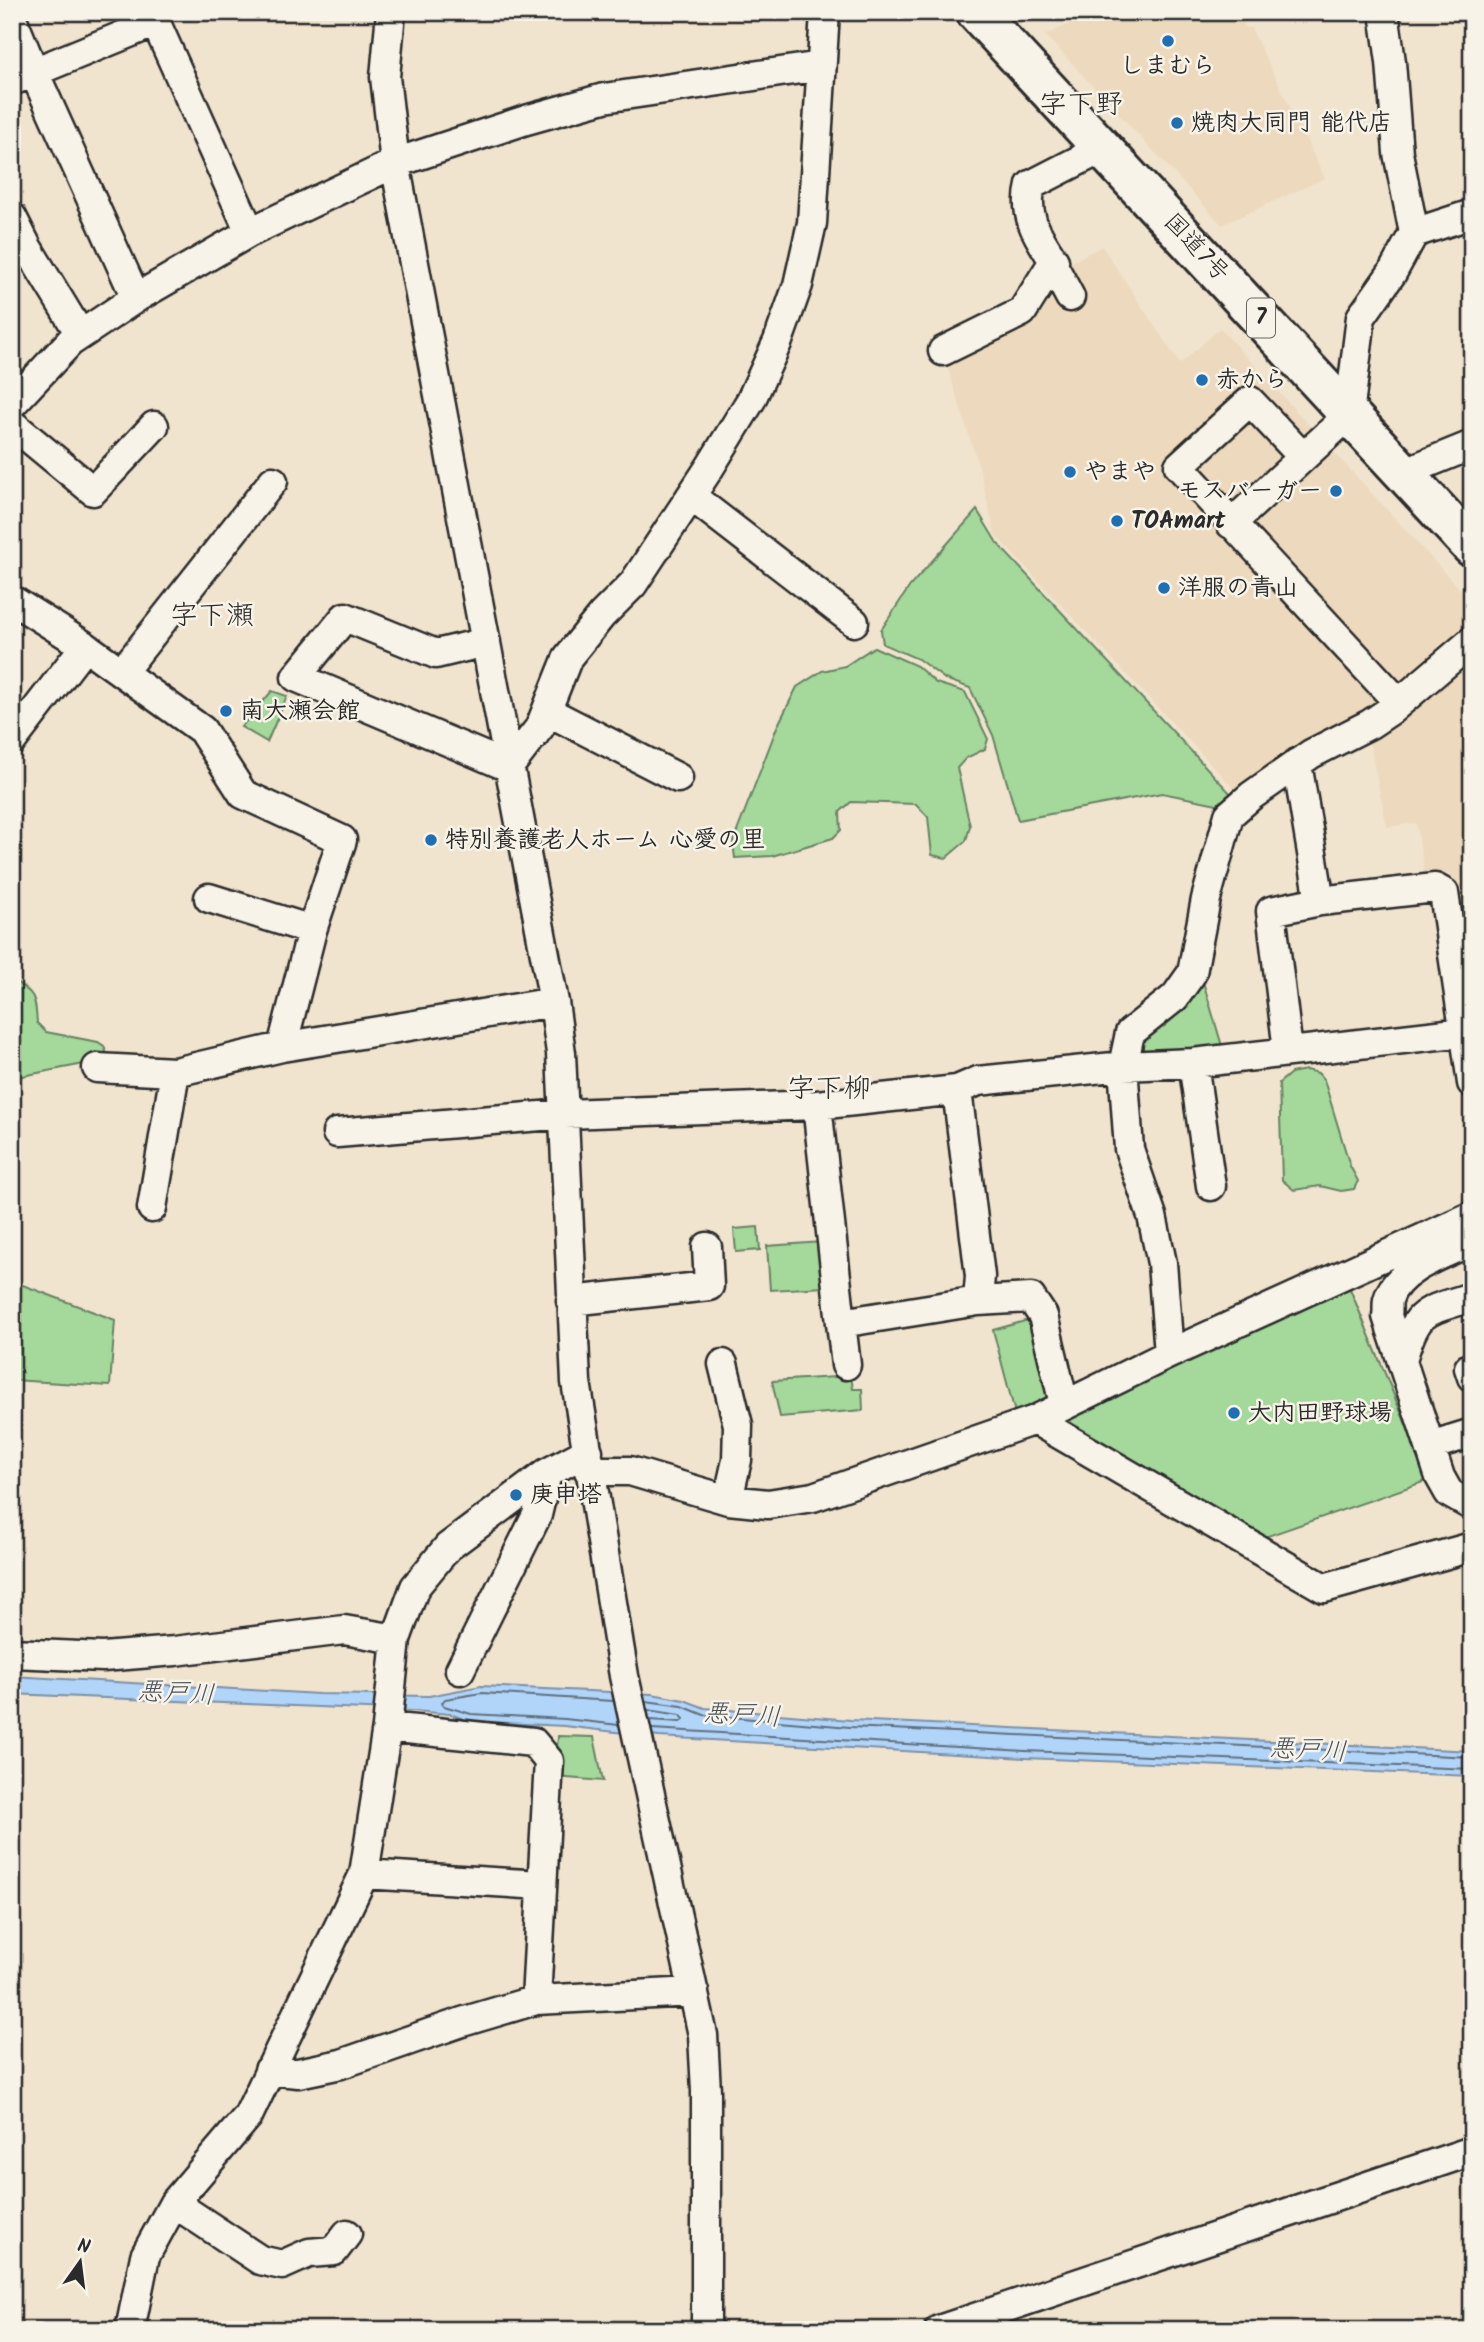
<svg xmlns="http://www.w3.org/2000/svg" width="1484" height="2342" font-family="Kalam,'Klee One',sans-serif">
<rect width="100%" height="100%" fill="#f1e4cf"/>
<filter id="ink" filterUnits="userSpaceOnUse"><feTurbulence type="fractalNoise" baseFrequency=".0143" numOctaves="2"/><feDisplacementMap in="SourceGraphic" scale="14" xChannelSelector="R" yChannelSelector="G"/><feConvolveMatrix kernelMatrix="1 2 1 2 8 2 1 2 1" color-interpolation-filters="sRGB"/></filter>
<g filter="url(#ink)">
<path fill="#eddabe" d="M 1087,12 L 1241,12 L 1245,27 L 1251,28 L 1325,178 L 1222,225 L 1045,35 L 1088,16 Z
M 1102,246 L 1180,364 L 1220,328 L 1472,602 L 1472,618 L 1426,663 L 1380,696 L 1368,714 L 1239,794 L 995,535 L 979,467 L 945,360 L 1064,266 Z
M 1472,663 L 1472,1015 L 1471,1015 L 1450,874 L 1425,877 L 1416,823 L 1387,827 L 1368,737 L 1403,717 Z"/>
<path fill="#a4d99b" stroke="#688263" stroke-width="2" d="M 977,510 L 997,543 L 1232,795 L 1217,804 L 1162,793 L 1018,820 L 993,735 L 970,688 L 945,679 L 918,659 L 883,644 L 881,630 L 910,586 Z
M 874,647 L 917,666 L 936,683 L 965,692 L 988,739 L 985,749 L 966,758 L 957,768 L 970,826 L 966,841 L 946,858 L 932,855 L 928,817 L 916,804 L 851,802 L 840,812 L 841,830 L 833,838 L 772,856 L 735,858 L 733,842 L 777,727 L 797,687 L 822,671 L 845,666 Z
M 272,691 L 287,696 L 267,742 L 241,727 Z
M 1201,975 L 1222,1046 L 1144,1060 L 1135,1044 Z
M 12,980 C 36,993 35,997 37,1023 L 46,1032 L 98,1042 L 104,1046 L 107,1054 L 104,1060 L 12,1078 Z
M 1306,1070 L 1318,1073 L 1324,1080 L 1350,1166 L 1358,1181 L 1354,1189 L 1341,1191 L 1320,1186 L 1294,1190 L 1282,1180 L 1279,1083 L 1291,1073 Z
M 758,1227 L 760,1250 L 736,1252 L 734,1229 Z
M 822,1242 L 825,1287 L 770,1290 L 767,1246 Z
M 12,1281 L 115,1320 L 110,1386 L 12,1380 Z
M 1348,1284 L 1429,1480 L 1262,1538 L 1049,1423 Z
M 1032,1319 L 1052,1385 L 1048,1404 L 1015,1413 L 993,1330 Z
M 851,1376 L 853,1389 L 862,1389 L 863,1410 L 780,1417 L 772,1381 Z
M 558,1736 L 594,1737 L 603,1781 L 555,1777 Z"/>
<path fill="#b1d4f9" stroke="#7b90a7" stroke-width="2" d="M 12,1676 L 319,1694 L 429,1696 L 481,1686 L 567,1690 L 652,1694 L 684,1700 L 705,1708 L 851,1720 L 1472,1751 L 1472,1776 L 1025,1758 L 659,1737 L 564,1726 L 469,1721 L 450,1714 L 414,1711 L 12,1694 Z"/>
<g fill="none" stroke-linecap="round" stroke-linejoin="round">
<path stroke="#616f7d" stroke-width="2" d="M 613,1701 L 482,1693 L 445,1699 L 442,1703 L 444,1706 L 471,1714 L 565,1719 L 619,1725
M 646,1701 L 682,1706 L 704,1715 L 850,1727 L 1472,1757
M 648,1710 L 680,1715 L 684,1719 L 680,1722 L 650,1720
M 652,1729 L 1025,1751 L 1472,1769"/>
<defs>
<path id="minor" d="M 151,12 L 250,232
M 391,12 L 385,77 L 395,163 L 554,1002 L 561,1053 L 576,1382 L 624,1676 L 703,2035 L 706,2091 L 706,2330
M 12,18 L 34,72 L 136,298
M 12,81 L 156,22
M 12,217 L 27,247 L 80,334
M 1414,233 L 1472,214
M 1053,265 L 1070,297
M 943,351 L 1022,312 L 1054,261 C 1038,236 1023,216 1031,185 L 1103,148
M 12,404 L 70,342 L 136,298 L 250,232 L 395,163 L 526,120 L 604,98 L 821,66
M 12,424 L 93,491 L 154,426
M 1303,457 L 1250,401 L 1179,466 L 1399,703
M 1403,473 L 1472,445
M 691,496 L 854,622
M 1231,524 L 1349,415 L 1361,317 L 1392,273 L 1414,233 L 1398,153 L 1391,62 L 1384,12
M 12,600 L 85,646 L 202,730 L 243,794 L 342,840 L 312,930 L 282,1047
M 486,642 L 436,654 L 345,617 L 296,677 L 509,767
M 122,672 L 273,481
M 547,711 L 678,778
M 12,741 L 85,646
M 1297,763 L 1320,901 L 1435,888 L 1444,893 L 1472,1083
M 509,767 L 540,727 L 568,657 L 602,615 L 633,584 L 710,467 L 751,400 L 778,341 L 798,285 L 812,223 L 825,12
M 209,898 L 312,930
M 1288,1051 L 1271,911 L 1320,901
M 1193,1063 L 1211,1186
M 97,1068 L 175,1072 L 282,1047 L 554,1002
M 957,1090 L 980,1276 L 978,1301 L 1031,1298 L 1043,1316 L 1064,1404
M 817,1105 L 841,1323
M 337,1133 L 565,1114 L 817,1105 L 957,1090 L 978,1081 L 1123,1066 L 1193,1063 L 1464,1032
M 152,1208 L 175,1072
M 1472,1241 C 1446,1253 1396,1269 1388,1300 C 1387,1305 1388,1312 1387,1316 L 1440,1477 L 1449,1493 L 1472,1506
M 571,1301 L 709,1286 L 707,1247
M 1169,1354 L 1162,1263 L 1152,1216 L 1129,1149 L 1123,1066 L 1130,1033 L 1175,997 L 1192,973 L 1206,899 L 1229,815 L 1251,796 L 1311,754 L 1370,724 L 1391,710 L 1472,641
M 1402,1360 C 1417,1309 1423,1312 1472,1297
M 723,1364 L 738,1425 L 737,1460 L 728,1500
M 846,1365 L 841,1323 L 978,1301
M 1472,1367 L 1469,1368 L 1472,1377
M 1035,1420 L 1324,1588 L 1472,1547
M 1430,1446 L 1472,1433
M 589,1471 L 630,1471 L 728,1500 L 768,1504 L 813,1497 L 1035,1420 L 1169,1354 L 1472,1216
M 12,1653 L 103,1657 L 175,1651 L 344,1630 L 396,1639
M 460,1670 L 537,1515 L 547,1473
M 364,1874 L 542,1885
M 536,2000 L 694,1992
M 269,2070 L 298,2073 L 341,2064 L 462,2022 L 536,2000 L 549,1761 L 533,1742 L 387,1727
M 174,2203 L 260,2260 L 282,2265 L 309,2253 L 334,2251 L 347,2234
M 130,2330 L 145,2256 L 174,2203 L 248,2116 L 364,1874 L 387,1727 L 396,1639 L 415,1587 L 448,1547 L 547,1473 L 588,1451
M 939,2330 L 1472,2151"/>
<path id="highway" d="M 976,12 L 1472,547"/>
</defs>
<use href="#minor" stroke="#2b2b2b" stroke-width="33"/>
<use href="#highway" stroke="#2b2b2b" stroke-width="44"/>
<use href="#minor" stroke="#f7f3e8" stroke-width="28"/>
<use href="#highway" stroke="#f7f3e8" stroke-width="38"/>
</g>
</g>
<g fill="#1f6fb2" stroke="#f7f3e8" stroke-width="2.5">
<circle cx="1168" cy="41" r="7"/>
<circle cx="1177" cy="123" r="7"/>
<circle cx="1202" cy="380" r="7"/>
<circle cx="1070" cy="472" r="7"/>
<circle cx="1336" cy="491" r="7"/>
<circle cx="1117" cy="521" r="7"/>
<circle cx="1164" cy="588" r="7"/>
<circle cx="226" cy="711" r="7"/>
<circle cx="431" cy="840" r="7"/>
<circle cx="1234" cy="1413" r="7"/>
<circle cx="516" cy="1495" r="7"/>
</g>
<g text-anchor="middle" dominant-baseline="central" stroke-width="5" stroke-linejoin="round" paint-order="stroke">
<rect fill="#f7f3e8" stroke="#686764" stroke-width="2" x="1247" y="298.5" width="28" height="39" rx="5"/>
<g font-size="23" font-weight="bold" fill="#2b2b2b">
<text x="1261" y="318">7</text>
</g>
<g font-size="24" font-weight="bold" fill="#2b2b2b" stroke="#f7f3e8" text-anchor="start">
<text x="1168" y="66" text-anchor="middle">しまむら</text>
<text x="1191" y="123">焼肉大同門 能代店</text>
<text x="1216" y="380">赤から</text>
<text x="1084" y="472">やまや</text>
<text x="1322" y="491" text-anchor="end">モスバーガー</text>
<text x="1131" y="521">TOAmart</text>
<text x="1178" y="588">洋服の青山</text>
<text x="240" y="711">南大瀬会館</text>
<text x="445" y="840">特別養護老人ホーム 心愛の里</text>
<text x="1248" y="1413">大内田野球場</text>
<text x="530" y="1495">庚申塔</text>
</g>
<g font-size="24" fill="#2b2b2b" stroke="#f7f3e8">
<text transform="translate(1196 248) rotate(47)">国道7号</text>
</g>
<g font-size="26" font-style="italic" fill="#4c555e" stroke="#f7f3e8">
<text transform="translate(176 1694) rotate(3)">悪戸川</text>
<text transform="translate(742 1716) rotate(3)">悪戸川</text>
<text transform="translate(1308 1751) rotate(3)">悪戸川</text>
</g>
<g font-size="28" fill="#2b2b2b" stroke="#f7f3e8">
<text x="1081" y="105">字下野</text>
<text x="212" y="616">字下瀬</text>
<text x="829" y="1089">字下柳</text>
</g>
</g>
<rect width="1484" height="2342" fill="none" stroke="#f7f3e8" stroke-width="42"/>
<rect x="21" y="21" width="1442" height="2300" fill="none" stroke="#2b2b2b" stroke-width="2.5" filter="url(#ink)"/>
<g transform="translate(80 2262) rotate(14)" stroke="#f7f3e8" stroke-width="5" paint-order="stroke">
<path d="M0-5L12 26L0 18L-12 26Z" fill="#2b2b2b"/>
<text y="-10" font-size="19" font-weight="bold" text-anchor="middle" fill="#2b2b2b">N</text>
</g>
</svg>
